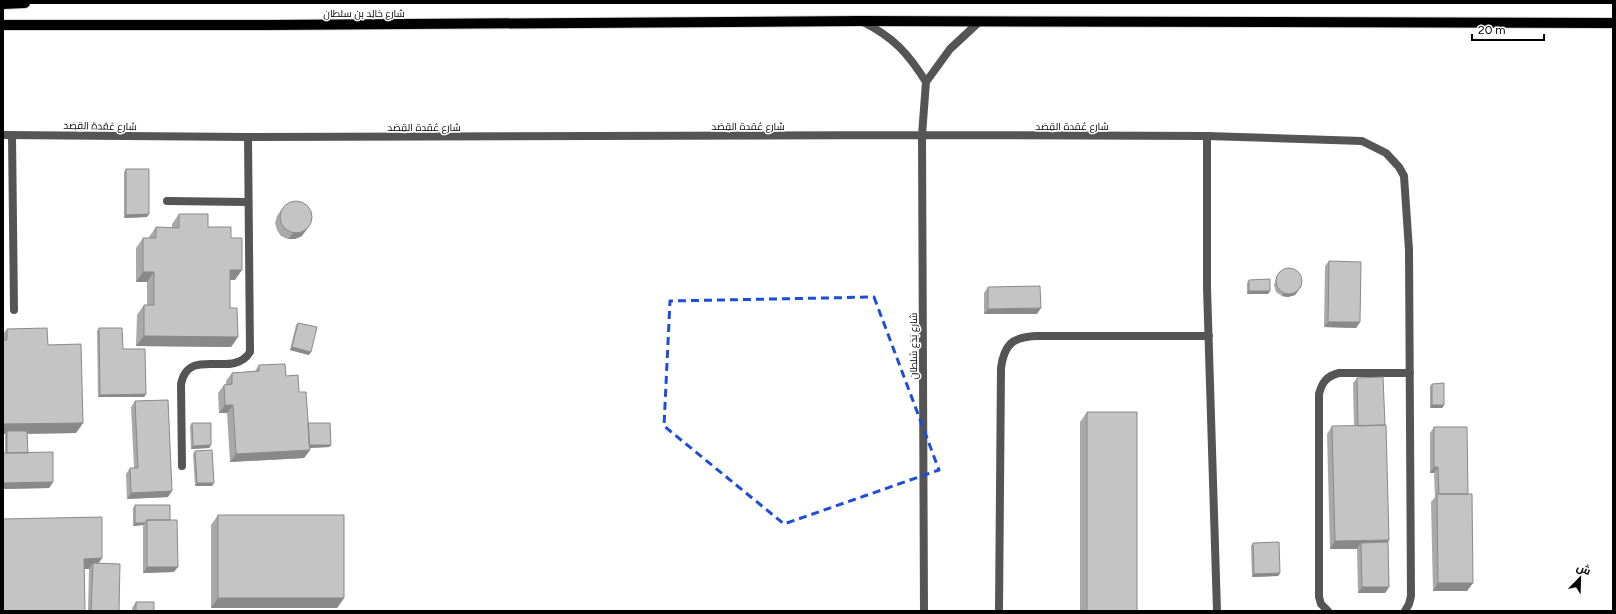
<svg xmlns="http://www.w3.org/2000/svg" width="1616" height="614" font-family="Figtree,Cairo,sans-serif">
<rect width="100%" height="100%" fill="#fff"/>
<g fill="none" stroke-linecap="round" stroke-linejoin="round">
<defs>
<path id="primary" d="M 3,4 L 25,3
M 3,25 L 268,25 L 860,21 L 1613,23"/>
</defs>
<use href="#primary" stroke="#dbdbdb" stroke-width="12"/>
<path stroke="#555" stroke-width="8" d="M 12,135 L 14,310
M 1207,136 L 1207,287 L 1217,611
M 167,201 L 248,202
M 182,466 L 181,384 C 189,345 233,380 250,352 L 248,137
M 999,611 L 1001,368 C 1004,345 1012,337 1036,336 L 1209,336
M 1328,611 L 1321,604 L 1319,597 L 1319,394 C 1322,382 1327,376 1339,373 L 1410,373
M 1405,611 L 1409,604 L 1411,596 L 1409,250"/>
<path stroke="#555" stroke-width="8" d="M 863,22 C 893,37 908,53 926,82
M 3,135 L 248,137 L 922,135 L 1207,136 L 1362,141 L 1386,153 L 1399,167 L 1404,176 L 1409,250
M 924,611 L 922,135 L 926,82 L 950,49 L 979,22"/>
<use href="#primary" stroke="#000" stroke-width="10"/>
</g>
<path fill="#a9a9a9" d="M 126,169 L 147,217 L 124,218 L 124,172 Z
M 281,210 L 302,236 L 295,239 L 288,239 L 281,236 L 277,230 L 275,223 L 277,216 Z
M 179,214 L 208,227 L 231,238 L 235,280 L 230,280 L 230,308 L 238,337 L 231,347 L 136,346 L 137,315 L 144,305 L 147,305 L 147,282 L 136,282 L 136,248 L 143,238 L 149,238 L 149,237 L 156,227 L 172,228 L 172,224 Z
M 1329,261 L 1360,322 L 1356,328 L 1324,327 L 1325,266 Z
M 1278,275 L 1301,287 L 1295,295 L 1288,297 L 1282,296 L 1276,292 L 1274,285 L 1276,278 Z
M 1249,280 L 1270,291 L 1268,294 L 1247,294 L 1247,283 Z
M 988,287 L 1037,314 L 984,314 L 984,293 Z
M 298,323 L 311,352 L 309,355 L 290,350 L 296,325 Z
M 99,328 L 123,349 L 146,394 L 144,397 L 98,397 L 97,331 Z
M 7,329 L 48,345 L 83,423 L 76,433 L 27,434 L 28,453 L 53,482 L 49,488 L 3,489 L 3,453 L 5,453 L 5,434 L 3,434 L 3,334 Z
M 259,365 L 286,376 L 299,392 L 308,423 L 331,445 L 329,447 L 310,448 L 310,450 L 304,458 L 230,462 L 227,413 L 219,413 L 218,393 L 224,385 L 226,385 L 226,381 L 232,373 L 255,371 Z
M 1357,378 L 1385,425 L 1389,540 L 1388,542 L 1389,587 L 1385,593 L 1358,593 L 1357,549 L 1330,549 L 1327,434 L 1332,426 L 1354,426 L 1353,383 Z
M 1432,384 L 1444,405 L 1442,408 L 1430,408 L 1430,386 Z
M 135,401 L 168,497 L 127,499 L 126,474 L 130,468 L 134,468 L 131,407 Z
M 1087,412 L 1137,611 L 1080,611 L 1080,422 Z
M 192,423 L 211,445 L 209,448 L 191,449 L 190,426 Z
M 1434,427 L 1468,494 L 1473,583 L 1467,591 L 1433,591 L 1431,502 L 1435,497 L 1434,473 L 1430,473 L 1430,433 Z
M 195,451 L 212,486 L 195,486 L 193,454 Z
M 135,505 L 170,520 L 174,572 L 143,573 L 143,525 L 133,526 L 133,508 Z
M 218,515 L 344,598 L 337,608 L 211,608 L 211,525 Z
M 3,519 L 102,558 L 99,563 L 119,611 L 88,611 L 89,569 L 84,569 Z
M 1253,543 L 1280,573 L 1278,576 L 1252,577 L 1251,546 Z
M 136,602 L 154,611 L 132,611 L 132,608 Z"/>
<path fill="#898989" d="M 149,214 L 147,217 L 124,218 L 126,215 Z
M 310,225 L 302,236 L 295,239 L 288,239 L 292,234 Z
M 230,270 L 242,270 L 235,280 L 223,280 Z
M 143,272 L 154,272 L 147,282 L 136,282 Z
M 1301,287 L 1295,295 L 1288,297 L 1282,296 L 1284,293 Z
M 1249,291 L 1270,291 L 1268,294 L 1247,294 Z
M 1041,308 L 1037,314 L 984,314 L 988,309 Z
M 1328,322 L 1360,322 L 1356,328 L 1324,327 Z
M 144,336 L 238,337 L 231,347 L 136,346 Z
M 292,347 L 311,352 L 309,355 L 290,350 Z
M 146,394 L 144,397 L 98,397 L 100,395 Z
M 225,405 L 233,405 L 227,413 L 219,413 Z
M 1432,405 L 1444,405 L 1442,408 L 1430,408 Z
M 83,423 L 76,433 L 7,434 L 7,431 L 5,434 L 3,434 L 3,424 Z
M 211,445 L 209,448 L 191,449 L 193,446 Z
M 309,445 L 331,445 L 329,447 L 307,448 Z
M 310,450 L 304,458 L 230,462 L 236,454 Z
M 1434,467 L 1438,467 L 1434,473 L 1430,473 Z
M 53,482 L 49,488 L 3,489 L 3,483 Z
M 197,483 L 214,483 L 212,486 L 195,486 Z
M 172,491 L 168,497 L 127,499 L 131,493 Z
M 135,523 L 145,523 L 143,525 L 133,526 Z
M 1389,540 L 1384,548 L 1361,543 L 1357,549 L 1330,549 L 1335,541 Z
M 102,558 L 95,568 L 93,563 L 89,569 L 77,569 L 84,559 Z
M 147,567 L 178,567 L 174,572 L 143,573 Z
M 1280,573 L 1278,576 L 1252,577 L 1254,574 Z
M 1438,583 L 1473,583 L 1467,591 L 1433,591 Z
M 1362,587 L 1389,587 L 1385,593 L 1358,593 Z
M 218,598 L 344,598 L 337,608 L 211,608 Z"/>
<path fill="#c4c4c4" stroke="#898989" d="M 126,169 L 149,169 L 149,214 L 126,215 Z
M280 217a16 16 0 1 1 32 0a16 16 0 1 1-32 0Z
M 179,214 L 208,214 L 208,227 L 231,227 L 231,238 L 242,238 L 242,270 L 230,270 L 230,308 L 237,308 L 238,337 L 144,336 L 144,305 L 154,305 L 154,272 L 143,272 L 143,238 L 156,238 L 156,227 L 179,228 Z
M 1329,261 L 1361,262 L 1360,322 L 1328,322 Z
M1276 281a13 13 0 1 1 26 0a13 13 0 1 1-26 0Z
M 1270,279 L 1270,291 L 1249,291 L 1249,280 Z
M 1040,286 L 1041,308 L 988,309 L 988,287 Z
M 298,323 L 317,327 L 311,352 L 292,347 Z
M 47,328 L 48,345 L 81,344 L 83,423 L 3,424 L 3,340 L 7,340 L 7,329 Z
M 99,328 L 122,328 L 123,349 L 145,349 L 146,394 L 100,395 Z
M 285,364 L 286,376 L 298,375 L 299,392 L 306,392 L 310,450 L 236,454 L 233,405 L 225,405 L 224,385 L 232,384 L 232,373 L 259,371 L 259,365 Z
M 1383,377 L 1385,425 L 1358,426 L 1357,378 Z
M 1444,383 L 1444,405 L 1432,405 L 1432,384 Z
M 168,400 L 172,491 L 131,493 L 130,468 L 138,468 L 135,401 Z
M 1087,412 L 1137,412 L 1137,611 L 1087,611 Z
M 192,423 L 211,423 L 211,445 L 193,446 Z
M 308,423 L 330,423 L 331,445 L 309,445 Z
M 1386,425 L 1389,540 L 1335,541 L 1332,426 Z
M 1434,427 L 1467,427 L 1468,494 L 1439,494 L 1438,467 L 1434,467 Z
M 7,431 L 27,431 L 28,453 L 7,453 Z
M 212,450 L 214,483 L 197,483 L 195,451 Z
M 53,452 L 53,482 L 3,483 L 3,453 Z
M 1437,494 L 1472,494 L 1473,583 L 1438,583 Z
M 135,505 L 170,505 L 170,520 L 147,520 L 145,523 L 135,523 Z
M 218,515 L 344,515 L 344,598 L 218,598 Z
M 102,517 L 102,558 L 84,559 L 85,611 L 3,611 L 3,519 Z
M 147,520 L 177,520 L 178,567 L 147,567 Z
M 1279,542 L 1280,573 L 1254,574 L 1253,543 Z
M 1388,542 L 1389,587 L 1362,587 L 1361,543 Z
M 93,563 L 120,564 L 119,611 L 91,611 Z
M 136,602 L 154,602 L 154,611 L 136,611 Z"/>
<path fill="none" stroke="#1d4ed8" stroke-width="3" stroke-dasharray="8 5" stroke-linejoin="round" d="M 874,297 L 939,470 L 784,524 L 664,426 L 670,301 Z"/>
<g text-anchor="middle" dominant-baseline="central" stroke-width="3" stroke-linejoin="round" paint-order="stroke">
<g font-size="10" fill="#000" stroke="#fff">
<text x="364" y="13">شارع خالِد بن سلطان</text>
<text transform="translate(100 126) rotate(1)">شارع عُقدة القِصَد</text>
<text x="748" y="126">شارع عُقدة القِصَد</text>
<text x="1072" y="126">شارع عُقدة القِصَد</text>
<text x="424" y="127">شارع عُقدة القِصَد</text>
<text transform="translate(913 346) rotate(-90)">شارع بَدَع سُلطان</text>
</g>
</g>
<rect width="1616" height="614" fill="none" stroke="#000000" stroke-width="8"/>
<g transform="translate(1580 578) rotate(23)" stroke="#ffffff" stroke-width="3" paint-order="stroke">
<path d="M0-3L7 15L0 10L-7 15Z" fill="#000000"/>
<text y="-6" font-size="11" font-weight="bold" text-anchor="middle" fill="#000000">ش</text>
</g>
<path d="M1472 34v6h72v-6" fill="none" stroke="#000000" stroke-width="2"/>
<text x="1478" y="34" font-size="12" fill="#000000" stroke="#ffffff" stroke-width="3" paint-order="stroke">20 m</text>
</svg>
